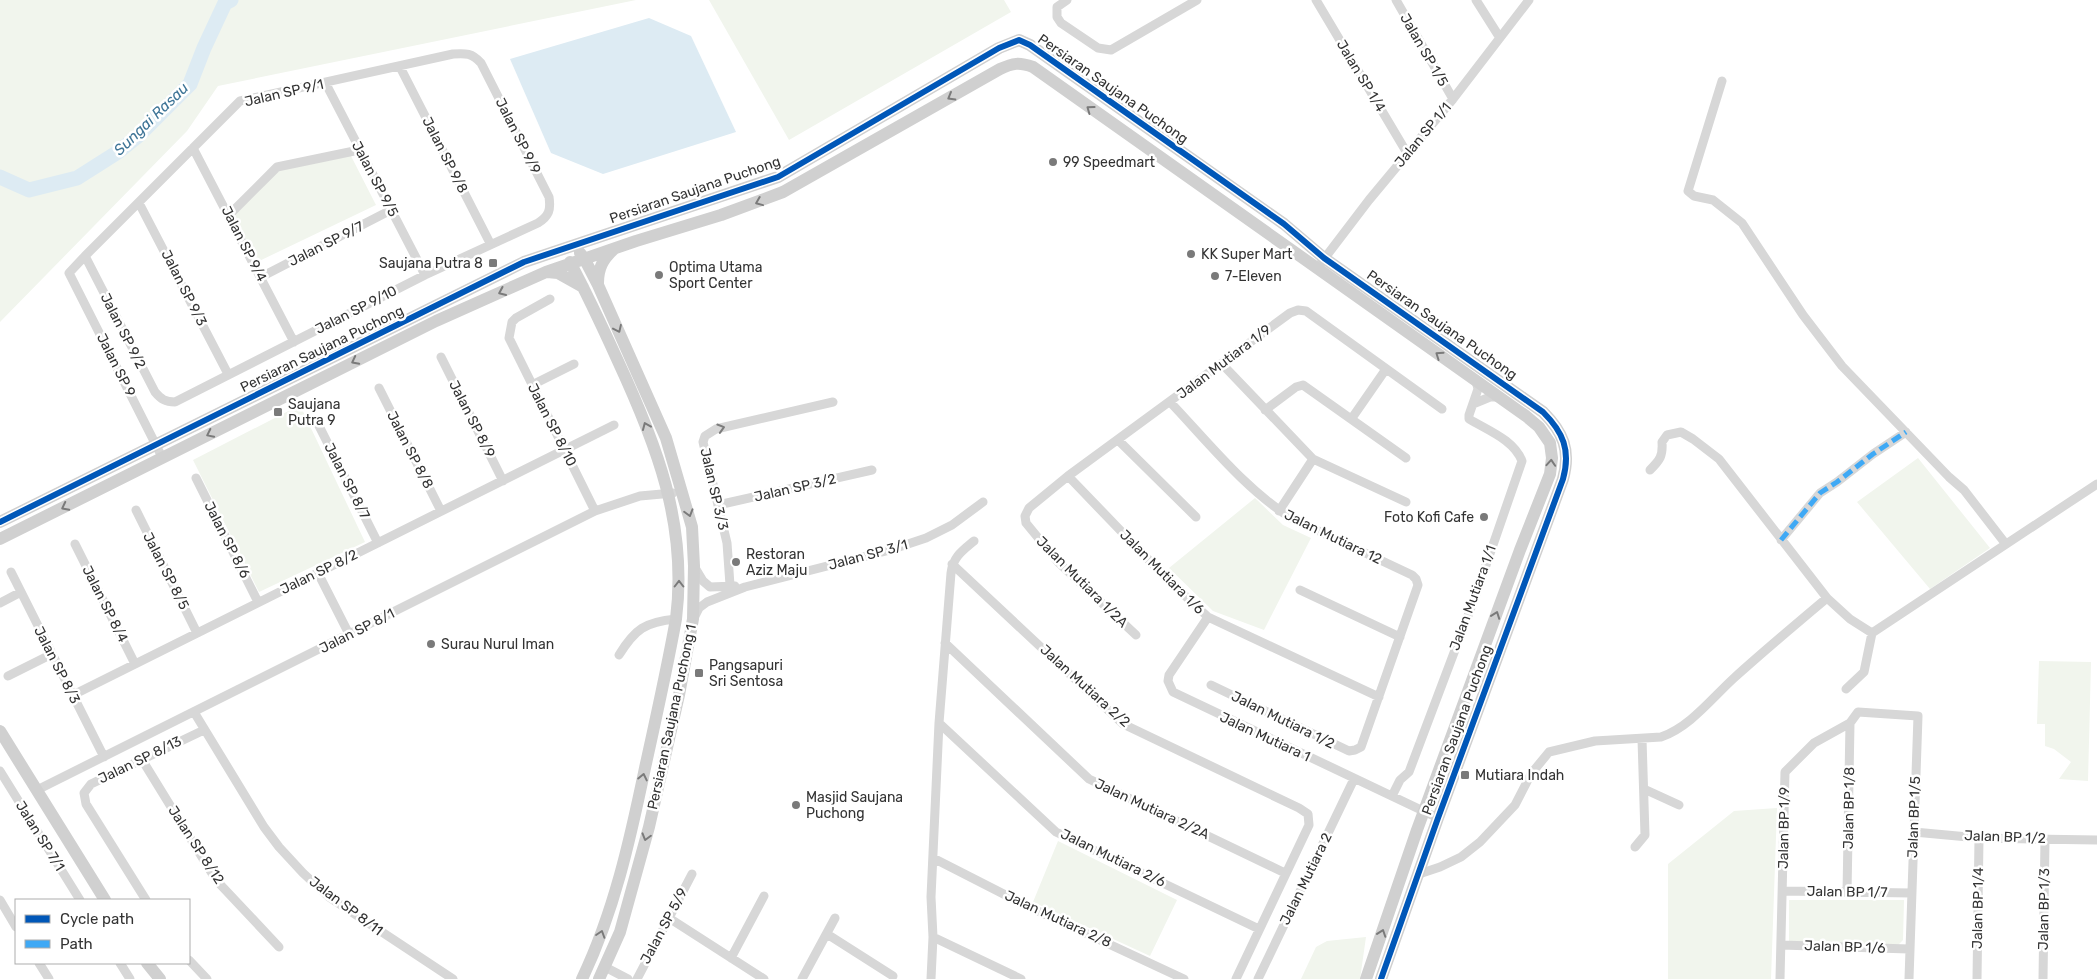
<svg xmlns="http://www.w3.org/2000/svg" width="2097" height="979" font-family="Rubik,sans-serif">
<rect width="100%" height="100%" fill="#fff"/>
<path fill="#f1f5ed" d="M 0,0 L 636,0 L 218,86 L 187,131 L 0,322 Z
M 709,0 L 1004,0 L 1011,12 L 789,140 Z
M 350,154 L 376,205 L 255,263 L 232,215 L 276,171 Z
M 300,405 L 365,542 L 259,592 L 193,460 Z
M 1918,458 L 1990,548 L 1930,589 L 1857,502 Z
M 1255,498 L 1283,525 L 1311,538 L 1264,630 L 1213,611 L 1169,568 Z
M 2039,661 L 2091,662 L 2088,781 L 2059,779 L 2071,762 L 2054,749 L 2045,746 L 2045,724 L 2037,724 Z
M 1777,808 L 1771,979 L 1668,979 L 1668,864 L 1734,811 Z
M 1058,841 L 1177,900 L 1150,956 L 1033,902 Z
M 1789,900 L 1904,900 L 1903,940 L 1896,947 L 1789,943 Z
M 1366,937 L 1360,979 L 1301,979 L 1316,947 L 1327,941 Z"/>
<path fill="#ddebf3" d="M 649,18 L 691,36 L 736,132 L 603,174 L 551,153 L 510,59 Z"/>
<g fill="none" stroke-linecap="round" stroke-linejoin="round">
<path stroke="#ddebf3" stroke-width="15" d="M 0,177 L 29,190 L 77,178 L 118,152 L 138,136 L 190,84 L 204,48 L 225,3 L 231,0"/>
<path stroke="#d7d7d7" stroke-width="9" d="M 1067,0 L 1057,7 L 1057,17 L 1061,23 L 1098,48 L 1111,50 L 1197,0
M 1316,0 L 1407,153
M 1396,0 L 1453,99
M 1476,0 L 1500,38
M 400,67 L 490,243
M 1722,81 L 1688,191 L 1694,196 L 1713,200 L 1742,223 L 1803,315 L 1842,366 L 1949,477 L 1964,490 L 2005,543
M 326,84 L 425,275
M 193,148 L 294,342
M 139,203 L 228,374
M 229,215 L 277,167 L 359,150
M 85,256 L 155,392 C 161,399 165,402 175,402 L 425,275 L 538,223 C 549,216 551,210 549,197 L 481,63 C 472,53 466,53 453,54 L 240,101 L 85,256 L 69,273 L 162,457
M 1321,263 L 1369,200 L 1453,99 L 1529,0
M 261,277 L 391,210
M 550,299 L 516,318 L 512,322 L 509,338 L 595,511
M 441,357 L 503,481
M 1222,364 L 1313,459 L 1406,502
M 532,385 L 574,364
M 379,388 L 441,511
M 1170,402 C 1208,442 1244,488 1291,518 L 1412,575 L 1416,579 L 1418,585 L 1361,747 L 1355,750 L 1349,751 L 1211,685
M 1473,404 L 1490,397 L 1498,397
M 1265,410 L 1296,387 L 1303,385 L 1406,458
M 1352,418 L 1386,369
M 316,420 L 378,543
M 1118,440 L 1196,517
M 1650,470 C 1660,460 1663,456 1662,442 L 1667,435 L 1681,432 L 1693,439 L 1719,459 L 1827,598
M 1068,476 L 1169,581 L 1208,617 L 1379,697
M 196,478 L 258,602
M 718,505 L 872,470
M 136,510 L 197,633
M 1279,511 L 1313,459
M 1781,540 L 1820,493 L 1837,482 L 1873,454 L 1906,432
M 75,544 L 135,664
M 952,564 L 1123,724 L 1299,808 L 1308,814 L 1309,825 L 1236,979
M 694,566 L 703,581 L 710,587 L 735,586
M 11,572 L 104,757
M 318,573 L 349,634
M 730,585 L 727,543 L 703,442 L 705,436 L 716,429 L 833,402
M 1300,590 L 1400,637
M 0,603 L 21,592
M 1208,617 L 1169,675 L 1168,681 L 1173,692 L 1438,818
M 694,618 L 699,608 L 707,602 L 745,587 L 890,550 L 926,538 L 952,525 L 983,502
M 1136,635 L 1058,562 L 1026,523 L 1025,516 L 1029,508 L 1068,476 L 1290,313 L 1298,310 L 1306,311 L 1442,409
M 945,643 L 1089,779 L 1285,873
M 619,655 C 635,629 645,622 676,619
M 8,676 L 52,654
M 1846,689 L 1864,672 L 1872,633
M 73,695 L 614,425
M 194,712 L 264,827 L 279,847 L 303,873 L 329,897 L 453,979
M 939,723 L 1056,832 L 1259,929
M 141,758 L 216,880 L 279,947
M 0,771 L 80,900
M 1644,789 L 1679,805
M 37,790 L 595,511 L 640,496 L 673,493
M 1392,796 L 1400,780 L 1409,772 L 1475,597 L 1522,461 C 1514,440 1489,431 1469,419 L 1469,415 L 1478,389 L 1476,381
M 1914,832 L 1979,838 L 2097,840
M 1635,847 L 1645,835 L 1642,739
M 933,858 L 1025,905 L 1184,979
M 1419,874 L 1440,867 L 1461,857 L 1480,842 L 1515,805 L 1531,774 L 1549,752 L 1595,741 L 1661,737 C 1690,727 1712,698 1734,678 C 1765,650 1796,624 1827,598 L 1850,619 L 1872,633 L 2097,484
M 1783,891 L 1911,893
M 1847,893 L 1850,723
M 0,900 L 16,927
M 146,900 L 86,804 L 84,793 L 91,784 L 204,730
M 669,918 L 764,979
M 827,934 L 893,976
M 933,937 L 1021,979
M 1781,945 L 1909,949
M 731,958 L 764,896
M 189,960 L 207,979
M 39,963 L 49,979
M 120,963 L 130,979
M 605,967 L 628,979
M 637,979 L 692,874
M 802,979 L 835,918
M 931,979 L 933,937 L 931,897 L 939,723 L 951,573 C 953,557 962,551 974,541
M 1258,979 L 1354,779
M 1780,979 L 1785,772 L 1814,743 L 1850,723 L 1858,712 L 1918,716 L 1909,979
M 1977,979 L 1979,838
M 2043,979 L 2045,839"/>
<path stroke="#d0d0d0" stroke-width="12" d="M 580,253 L 584,258 L 598,285 L 666,438 L 692,527 L 694,566 L 693,619 L 679,695 L 649,827 L 620,932 L 599,979
M 570,262 C 587,294 602,326 617,359 C 656,443 688,524 676,619 C 667,669 656,718 645,768 C 630,840 614,912 582,979
M 547,272 L 558,273 L 583,287
M 598,283 C 598,268 603,259 614,249
M 0,522 L 524,262 L 778,177 L 999,48 L 1019,40 L 1030,45 L 1284,224 L 1324,258 L 1543,412 C 1563,432 1571,450 1563,479 L 1438,818 L 1381,979
M 0,539 L 436,321 L 546,272 L 636,241 L 721,215 L 783,192 L 1000,69 C 1013,63 1019,62 1033,67 L 1526,416 L 1539,427 L 1550,443 L 1552,458 L 1550,474 L 1520,550 L 1417,830 L 1366,979
M 0,731 L 105,900
M 147,963 L 160,979"/>
<path stroke="#3fa9f5" stroke-width="5" stroke-dasharray="10 5" stroke-linecap="butt" d="M 1781,540 L 1820,493 L 1837,482 L 1873,454 L 1906,432"/>
<defs>
<path id="cycleway" d="M 0,522 L 524,262 L 778,177 L 999,48 L 1019,40 L 1030,45 L 1284,224 L 1324,258 L 1543,412 C 1563,432 1571,450 1563,479 L 1438,818 L 1381,979"/>
</defs>
<use href="#cycleway" stroke="#fff" stroke-width="9"/>
<use href="#cycleway" stroke="#0057b8" stroke-width="6"/>
</g>
<defs><path id="oneway-chevron" d="M-2-3.5L2.5 0L-2 3.5" fill="none" stroke-width="1.6" stroke-linecap="round" stroke-linejoin="round" transform="scale(1.25)"/></defs>
<g stroke="#7a7a7a">
<use href="#oneway-chevron" transform="translate(951 97) rotate(150)"/>
<use href="#oneway-chevron" transform="translate(1090 109) rotate(-144)"/>
<use href="#oneway-chevron" transform="translate(759 202) rotate(158)"/>
<use href="#oneway-chevron" transform="translate(502 292) rotate(156)"/>
<use href="#oneway-chevron" transform="translate(618 329) rotate(65)"/>
<use href="#oneway-chevron" transform="translate(1439 355) rotate(-145)"/>
<use href="#oneway-chevron" transform="translate(355 361) rotate(153)"/>
<use href="#oneway-chevron" transform="translate(646 426) rotate(-113)"/>
<use href="#oneway-chevron" transform="translate(210 434) rotate(154)"/>
<use href="#oneway-chevron" transform="translate(1551 463) rotate(-86)"/>
<use href="#oneway-chevron" transform="translate(65 507) rotate(153)"/>
<use href="#oneway-chevron" transform="translate(689 513) rotate(74)"/>
<use href="#oneway-chevron" transform="translate(679 584) rotate(-90)"/>
<use href="#oneway-chevron" transform="translate(1496 615) rotate(-70)"/>
<use href="#oneway-chevron" transform="translate(643 777) rotate(-78)"/>
<use href="#oneway-chevron" transform="translate(646 837) rotate(106)"/>
<use href="#oneway-chevron" transform="translate(1382 933) rotate(-71)"/>
<use href="#oneway-chevron" transform="translate(601 934) rotate(-72)"/>
</g>
<use stroke="#7d7d7d" href="#oneway-chevron" transform="translate(721 428) rotate(-17)"/>
<g fill="#7a7a7a" stroke="#fff" stroke-width="2">
<circle cx="1053" cy="162" r="5"/>
<circle cx="1191" cy="254" r="5"/>
<rect x="488" y="258" width="10" height="10" rx="2.5"/>
<circle cx="659" cy="275" r="5"/>
<circle cx="1215" cy="276" r="5"/>
<rect x="273" y="407" width="10" height="10" rx="2.5"/>
<circle cx="1484" cy="517" r="5"/>
<circle cx="736" cy="562" r="5"/>
<circle cx="431" cy="644" r="5"/>
<rect x="694" y="668" width="10" height="10" rx="2.5"/>
<rect x="1460" y="770" width="10" height="10" rx="2.5"/>
<circle cx="796" cy="805" r="5"/>
</g>
<g text-anchor="middle" dominant-baseline="central" stroke-width="5" stroke-linejoin="round" paint-order="stroke">
<g font-size="14" fill="#333" stroke="#fff">
<text transform="translate(1424 50) rotate(60)">Jalan SP 1/5</text>
<text transform="translate(1361 76) rotate(59)">Jalan SP 1/4</text>
<text transform="translate(1113 89) rotate(35)">Persiaran Saujana Puchong</text>
<text transform="translate(284 93) rotate(-13)">Jalan SP 9/1</text>
<text transform="translate(1423 135) rotate(-50)">Jalan SP 1/1</text>
<text transform="translate(518 136) rotate(63)">Jalan SP 9/9</text>
<text transform="translate(445 155) rotate(63)">Jalan SP 9/8</text>
<text transform="translate(375 179) rotate(62)">Jalan SP 9/5</text>
<text transform="translate(695 190) rotate(-19)">Persiaran Saujana Puchong</text>
<text transform="translate(244 244) rotate(63)">Jalan SP 9/4</text>
<text transform="translate(326 244) rotate(-27)">Jalan SP 9/7</text>
<text transform="translate(184 288) rotate(63)">Jalan SP 9/3</text>
<text transform="translate(356 310) rotate(-27)">Jalan SP 9/10</text>
<text transform="translate(1442 325) rotate(35)">Persiaran Saujana Puchong</text>
<text transform="translate(123 331) rotate(63)">Jalan SP 9/2</text>
<text transform="translate(322 349) rotate(-26)">Persiaran Saujana Puchong</text>
<text transform="translate(1224 362) rotate(-37)">Jalan Mutiara 1/9</text>
<text transform="translate(116 365) rotate(63)">Jalan SP 9</text>
<text transform="translate(472 419) rotate(63)">Jalan SP 8/9</text>
<text transform="translate(552 425) rotate(63)">Jalan SP 8/10</text>
<text transform="translate(410 450) rotate(63)">Jalan SP 8/8</text>
<text transform="translate(347 481) rotate(63)">Jalan SP 8/7</text>
<text transform="translate(795 488) rotate(-13)">Jalan SP 3/2</text>
<text transform="translate(714 489) rotate(77)">Jalan SP 3/3</text>
<text transform="translate(1333 537) rotate(26)">Jalan Mutiara 12</text>
<text transform="translate(227 540) rotate(63)">Jalan SP 8/6</text>
<text transform="translate(868 555) rotate(-15)">Jalan SP 3/1</text>
<text transform="translate(166 571) rotate(63)">Jalan SP 8/5</text>
<text transform="translate(319 572) rotate(-26)">Jalan SP 8/2</text>
<text transform="translate(1162 572) rotate(45)">Jalan Mutiara 1/6</text>
<text transform="translate(1082 582) rotate(45)">Jalan Mutiara 1/2A</text>
<text transform="translate(1473 598) rotate(-70)">Jalan Mutiara 1/1</text>
<text transform="translate(105 604) rotate(63)">Jalan SP 8/4</text>
<text transform="translate(357 631) rotate(-27)">Jalan SP 8/1</text>
<text transform="translate(57 665) rotate(63)">Jalan SP 8/3</text>
<text transform="translate(1085 686) rotate(42)">Jalan Mutiara 2/2</text>
<text transform="translate(672 717) rotate(-78)">Persiaran Saujana Puchong 1</text>
<text transform="translate(1283 720) rotate(26)">Jalan Mutiara 1/2</text>
<text transform="translate(1457 730) rotate(-70)">Persiaran Saujana Puchong</text>
<text transform="translate(1265 737) rotate(25)">Jalan Mutiara 1</text>
<text transform="translate(140 760) rotate(-26)">Jalan SP 8/13</text>
<text transform="translate(1849 808) rotate(-89)">Jalan BP 1/8</text>
<text transform="translate(1152 809) rotate(25)">Jalan Mutiara 2/2A</text>
<text transform="translate(1914 817) rotate(-88)">Jalan BP 1/5</text>
<text transform="translate(1784 828) rotate(-89)">Jalan BP 1/9</text>
<text transform="translate(40 836) rotate(58)">Jalan SP 7/1</text>
<text transform="translate(2005 837) rotate(2)">Jalan BP 1/2</text>
<text transform="translate(196 845) rotate(57)">Jalan SP 8/12</text>
<text transform="translate(1113 858) rotate(26)">Jalan Mutiara 2/6</text>
<text transform="translate(1306 879) rotate(-64)">Jalan Mutiara 2</text>
<text transform="translate(1847 892) rotate(1)">Jalan BP 1/7</text>
<text transform="translate(346 906) rotate(37)">Jalan SP 8/11</text>
<text transform="translate(1978 908) rotate(-89)">Jalan BP 1/4</text>
<text transform="translate(2044 909) rotate(-89)">Jalan BP 1/3</text>
<text transform="translate(1058 919) rotate(25)">Jalan Mutiara 2/8</text>
<text transform="translate(664 926) rotate(-62)">Jalan SP 5/9</text>
<text transform="translate(1845 947) rotate(2)">Jalan BP 1/6</text>
</g>
<g font-size="14" fill="#333" stroke="#fff" text-anchor="start">
<text x="1063" y="162">99 Speedmart</text>
<text x="1201" y="254">KK Super Mart</text>
<text x="483" y="263" text-anchor="end">Saujana Putra 8</text>
<text x="669" y="267">Optima Utama<tspan x="669" dy="16">Sport Center</tspan></text>
<text x="1225" y="276">7-Eleven</text>
<text x="288" y="404">Saujana<tspan x="288" dy="16">Putra 9</tspan></text>
<text x="1474" y="517" text-anchor="end">Foto Kofi Cafe</text>
<text x="746" y="554">Restoran<tspan x="746" dy="16">Aziz Maju</tspan></text>
<text x="441" y="644">Surau Nurul Iman</text>
<text x="709" y="665">Pangsapuri<tspan x="709" dy="16">Sri Sentosa</tspan></text>
<text x="1475" y="775">Mutiara Indah</text>
<text x="806" y="797">Masjid Saujana<tspan x="806" dy="16">Puchong</tspan></text>
</g>
<g font-size="15" font-style="italic" fill="#3f7597" stroke="#fff">
<text transform="translate(151 119) rotate(-44)">Sungai Rasau</text>
</g>
</g>
<rect x="15" y="899" width="175" height="65" fill="#ffffff" stroke="#adadad"/>
<rect x="25" y="915" width="25" height="8" fill="#0057b8" stroke="#adadad"/>
<text x="60" y="924" font-size="15" fill="#333333">Cycle path</text>
<rect x="25" y="940" width="25" height="8" fill="#3fa9f5" stroke="#adadad"/>
<text x="60" y="949" font-size="15" fill="#333333">Path</text>
</svg>
